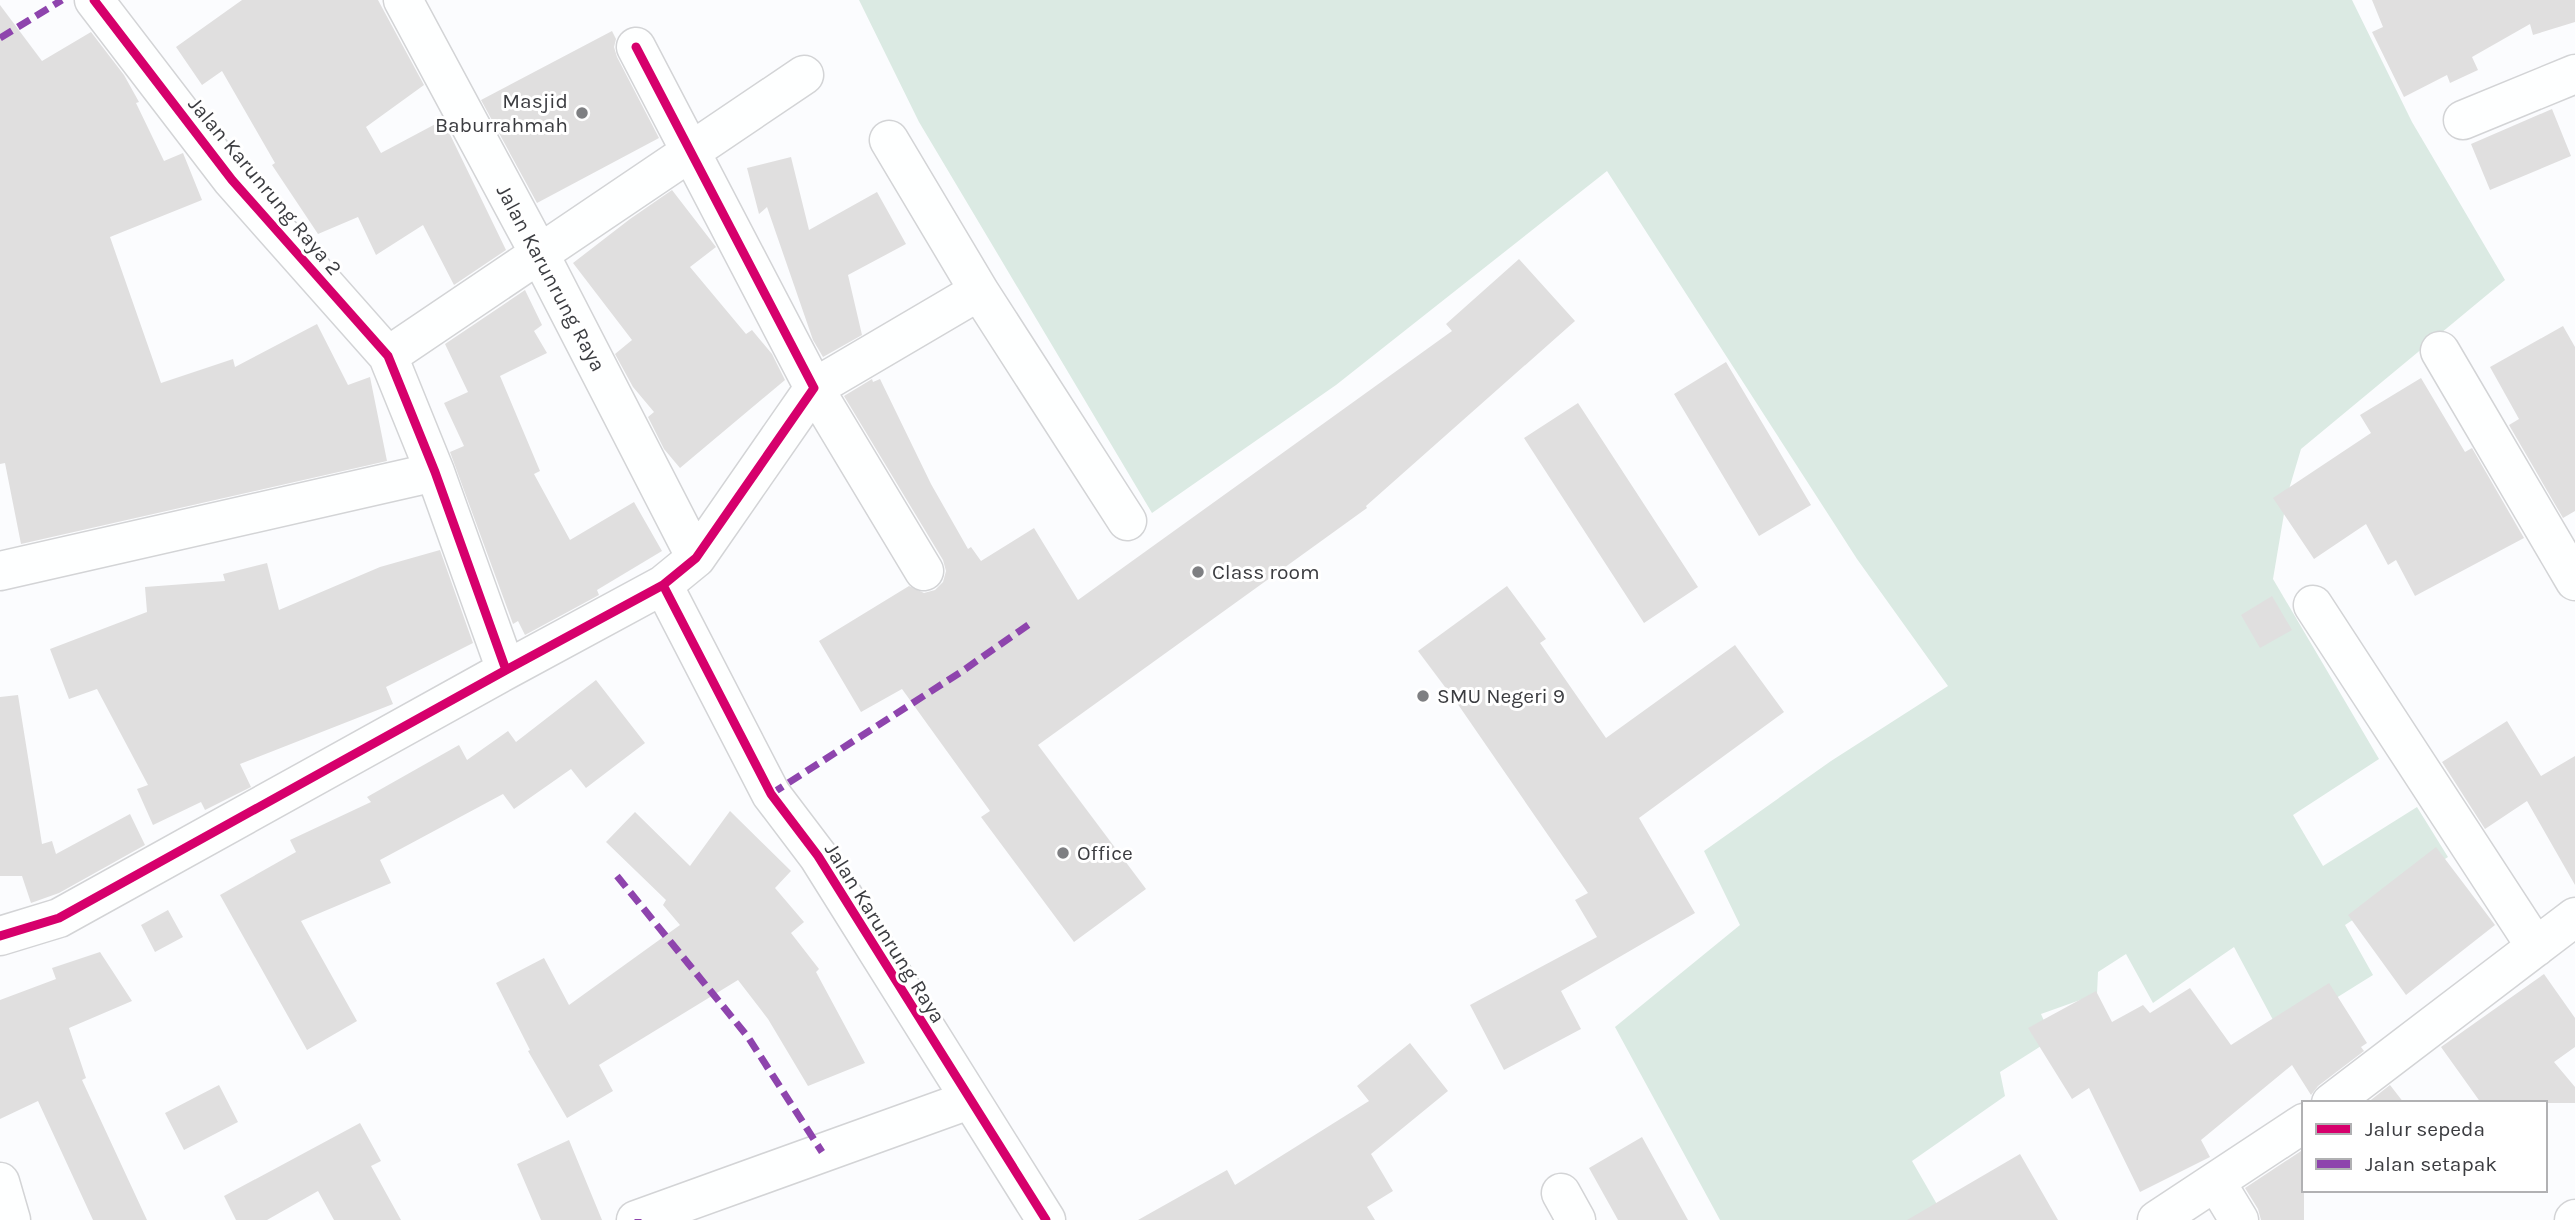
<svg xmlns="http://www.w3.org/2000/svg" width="2575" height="1220" font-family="Karla,sans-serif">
<rect width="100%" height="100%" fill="#fbfcfe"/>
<path fill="#dbeae3" d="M 859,0 L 2352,0 L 2412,122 L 2505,280 L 2301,449 L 2287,496 L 2273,579 L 2379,759 L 2293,815 L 2323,866 L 2417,807 L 2448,857 L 2345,925 L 2373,975 L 2280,1033 L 2234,947 L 2153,1003 L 2126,954 L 2098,972 L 2097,994 L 2041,1014 L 2052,1039 L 2000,1072 L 2005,1096 L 1912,1161 L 1946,1220 L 1720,1220 L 1615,1027 L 1740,925 L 1704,851 L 1831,761 L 1948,686 L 1857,559 L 1607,171 L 1336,385 L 1152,513 L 919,122 Z"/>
<path fill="#e0dfdf" d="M 242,0 L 378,0 L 424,85 L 366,127 L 381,153 L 443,120 L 506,250 L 454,285 L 423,225 L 376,255 L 358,217 L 318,234 L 272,165 L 275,163 L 222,71 L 202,85 L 176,47 Z
M 2372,0 L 2575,0 L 2575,22 L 2533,35 L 2530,24 L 2472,57 L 2478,70 L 2450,83 L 2447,75 L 2404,97 L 2372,32 L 2383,27 Z
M 0,5 L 42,61 L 91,32 L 124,75 L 139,102 L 136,103 L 164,161 L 183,153 L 202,200 L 110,237 L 161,383 L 233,359 L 235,367 L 317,324 L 348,385 L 370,377 L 387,461 L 21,544 L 5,463 L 0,464 Z
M 612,31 L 616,39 L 614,47 L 617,57 L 659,138 L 537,203 L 481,100 Z
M 2552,109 L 2571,156 L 2490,190 L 2471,144 Z
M 791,157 L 809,230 L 877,192 L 906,244 L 848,275 L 862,335 L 823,357 L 813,340 L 767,207 L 759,214 L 747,168 Z
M 672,190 L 716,247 L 690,267 L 746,334 L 752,330 L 772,354 L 785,380 L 680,468 L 664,449 L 648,417 L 654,412 L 633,387 L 615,354 L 632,340 L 573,263 L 630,219 Z
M 1519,259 L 1575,321 L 1366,506 L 1367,508 L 1038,745 L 1146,889 L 1074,942 L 981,817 L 990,811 L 902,689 L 861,712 L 819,641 L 909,586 L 924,593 L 935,590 L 943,582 L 946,571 L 943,560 L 844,396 L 872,379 L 873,382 L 880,379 L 931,484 L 968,549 L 971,547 L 981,561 L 1034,528 L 1078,600 L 1452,331 L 1446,324 Z
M 525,290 L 542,325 L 534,331 L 547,353 L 500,376 L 540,471 L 534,474 L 570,540 L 634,502 L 662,551 L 597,590 L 599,595 L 525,635 L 518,621 L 513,624 L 450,452 L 464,446 L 444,403 L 468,392 L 445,344 Z
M 2563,326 L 2575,347 L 2575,511 L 2563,518 L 2509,425 L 2519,419 L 2490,367 Z
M 1726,362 L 1811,505 L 1759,536 L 1674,394 Z
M 2421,378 L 2465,452 L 2472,448 L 2524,538 L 2415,596 L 2396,560 L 2388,565 L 2366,524 L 2314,559 L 2273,498 L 2371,433 L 2360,415 Z
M 1578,403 L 1698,587 L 1644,623 L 1524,438 Z
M 440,550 L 473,643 L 386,687 L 393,704 L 240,764 L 251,787 L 205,810 L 201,802 L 153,825 L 137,789 L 148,785 L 97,689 L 69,699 L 50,649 L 147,612 L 145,587 L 225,581 L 223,574 L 267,563 L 279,610 L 380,567 Z
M 1507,586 L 1546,639 L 1540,643 L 1606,738 L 1735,645 L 1784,712 L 1639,818 L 1695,913 L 1561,991 L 1581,1029 L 1504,1070 L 1470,1005 L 1597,937 L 1575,900 L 1588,893 L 1457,703 L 1418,651 Z
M 2272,596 L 2292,630 L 2260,648 L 2241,615 Z
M 596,680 L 645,743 L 586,788 L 571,769 L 514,809 L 503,794 L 380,860 L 391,883 L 301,921 L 357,1021 L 307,1050 L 220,895 L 296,852 L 290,840 L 371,802 L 367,797 L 459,745 L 467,760 L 508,731 L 516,742 Z
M 18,695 L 42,844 L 52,841 L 56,854 L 130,814 L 145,845 L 59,893 L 31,903 L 22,876 L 0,876 L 0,697 Z
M 2507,721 L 2541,776 L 2575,756 L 2575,885 L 2527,801 L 2485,829 L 2442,762 Z
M 730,811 L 791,871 L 775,888 L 804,922 L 791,933 L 819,969 L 816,972 L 865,1063 L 808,1086 L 768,1019 L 738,980 L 599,1065 L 613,1091 L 567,1118 L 528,1051 L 530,1050 L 496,983 L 544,958 L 569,1005 L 680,925 L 663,905 L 666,900 L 606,842 L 635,812 L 690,866 Z
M 2436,847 L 2495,925 L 2406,995 L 2348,915 Z
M 168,910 L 183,937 L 155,952 L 141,925 Z
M 100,952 L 132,1001 L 69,1028 L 86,1078 L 82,1080 L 147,1220 L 93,1220 L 38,1101 L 0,1119 L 0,1000 L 56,979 L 52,968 Z
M 2544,974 L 2575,1018 L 2575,1047 L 2554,1062 L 2575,1087 L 2575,1103 L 2481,1103 L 2441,1047 Z
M 2329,983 L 2367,1043 L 2361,1047 L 2364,1051 L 2318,1086 L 2311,1095 L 2292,1065 L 2201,1140 L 2210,1157 L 2140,1192 L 2089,1088 L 2072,1099 L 2028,1028 L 2096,991 L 2112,1022 L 2143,1005 L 2150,1013 L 2190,988 L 2231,1045 Z
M 1410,1043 L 1448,1091 L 1371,1154 L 1393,1191 L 1367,1207 L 1375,1220 L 1138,1220 L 1227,1170 L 1235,1185 L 1369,1101 L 1357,1086 Z
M 219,1085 L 238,1122 L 184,1150 L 165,1113 Z
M 2390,1085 L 2404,1103 L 2367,1103 Z
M 360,1123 L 381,1161 L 371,1166 L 401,1220 L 334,1220 L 318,1191 L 267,1220 L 236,1220 L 224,1196 Z
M 1642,1137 L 1688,1220 L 1618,1220 L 1589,1168 Z
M 569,1140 L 602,1220 L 541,1220 L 517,1164 Z
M 2304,1149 L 2304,1220 L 2261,1220 L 2258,1209 L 2245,1188 Z
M 2020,1154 L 2058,1220 L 1907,1220 Z"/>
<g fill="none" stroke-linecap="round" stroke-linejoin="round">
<defs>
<path id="minor" d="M 94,0 L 232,180 L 388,356 L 435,472 L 506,670
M 403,0 L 540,255 L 696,558
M 2463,120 L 2575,74
M 889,140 L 979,291 L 1127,521
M 2440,351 L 2575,581
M 388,356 L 804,75
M 0,571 L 435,472
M 924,571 L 814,388 L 979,291
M 663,585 L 771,794 L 818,856 L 1046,1220
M 2313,605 L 2536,947
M 0,936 L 59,918 L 506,670 L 663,585 L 696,558 L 814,388 L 636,47
M 2331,1103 L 2575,917
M 0,1182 L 11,1220
M 2216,1182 L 2239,1220
M 1561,1193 L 1576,1220
M 636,1220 L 969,1100
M 2157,1220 L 2304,1123
M 2574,1220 L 2575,1219"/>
</defs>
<use href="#minor" stroke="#d3d4d6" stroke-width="41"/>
<use href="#minor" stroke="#feffff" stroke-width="38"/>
<path stroke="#8e44ad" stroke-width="7" stroke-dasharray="14 7" stroke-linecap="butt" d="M 0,38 L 62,0
M 771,794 L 961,672 L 1031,623
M 617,876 L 748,1037 L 822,1152
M 638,1219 L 638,1220"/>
<defs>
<path id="cycleway" d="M 94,0 L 232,180 L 388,356 L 435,472 L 506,670
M 663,585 L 771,794 L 818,856 L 1046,1220
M 0,936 L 59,918 L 506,670 L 663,585 L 696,558 L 814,388 L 636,47"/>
</defs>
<use href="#cycleway" stroke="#fff" stroke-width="13"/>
<use href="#cycleway" stroke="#d6006c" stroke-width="9"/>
</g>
<g fill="#7e7f82" stroke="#fff" stroke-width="2.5">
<circle cx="582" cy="113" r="7"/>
<circle cx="1198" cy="572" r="7"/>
<circle cx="1423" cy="696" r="7"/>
<circle cx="1063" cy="853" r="7"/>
</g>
<g text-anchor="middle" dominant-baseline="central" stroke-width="6" stroke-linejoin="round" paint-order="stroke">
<g font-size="21" fill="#3b3c40" stroke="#fff" text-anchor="start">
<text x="568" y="101" text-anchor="end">Masjid<tspan x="568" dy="24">Baburrahmah</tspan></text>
<text x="1212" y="572">Class room</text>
<text x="1437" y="696">SMU Negeri 9</text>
<text x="1077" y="853">Office</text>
</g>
<g font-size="21" fill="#3b3c40" stroke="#fff">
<text transform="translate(265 186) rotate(50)">Jalan Karunrung Raya 2</text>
<text transform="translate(551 278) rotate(62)">Jalan Karunrung Raya</text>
<text transform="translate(885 933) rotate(58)">Jalan Karunrung Raya</text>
</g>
</g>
<rect x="2302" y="1101" width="245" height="91" fill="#ffffff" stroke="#b1b1b3" stroke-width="2"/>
<rect x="2316" y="1124" width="35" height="10" fill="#d6006c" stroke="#b1b1b3" stroke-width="2"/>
<text x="2365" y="1136" font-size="21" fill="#3b3c40">Jalur sepeda</text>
<rect x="2316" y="1159" width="35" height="10" fill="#8e44ad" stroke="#b1b1b3" stroke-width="2"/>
<text x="2365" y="1171" font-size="21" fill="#3b3c40">Jalan setapak</text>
</svg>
